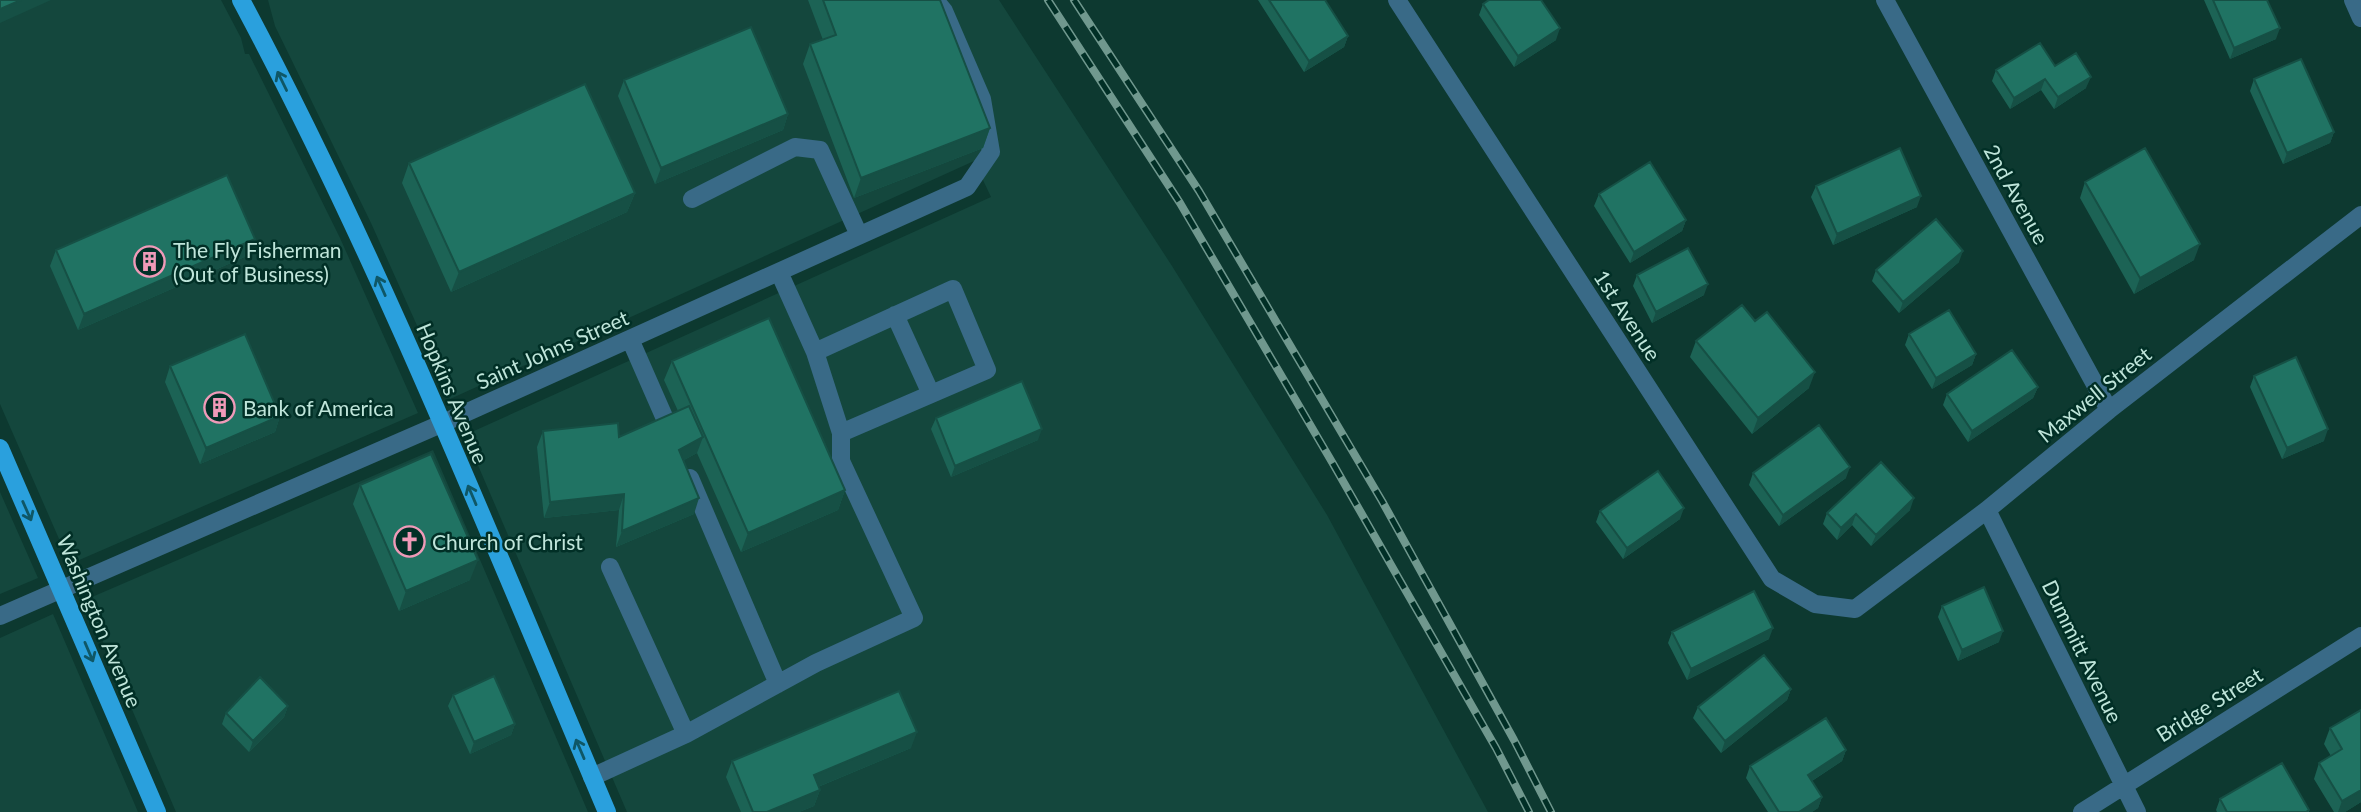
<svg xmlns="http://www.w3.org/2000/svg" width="2361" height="812" font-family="Lato,sans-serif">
<rect width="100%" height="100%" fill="#0d3930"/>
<path fill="#14473d" d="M 0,0 L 221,0 L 241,38 L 245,54 L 249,54 L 340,238 L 418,413 L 70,564 L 0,404 Z
M 268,0 L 999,0 L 1172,266 L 1327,515 L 1488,812 L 627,812 L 465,435 L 991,197 L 974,161 L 450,399 L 371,223 L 275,26 Z
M 433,450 L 588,812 L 176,812 L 85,600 Z
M 0,492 L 38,578 L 0,594 Z
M 53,614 L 138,812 L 0,812 L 0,638 Z"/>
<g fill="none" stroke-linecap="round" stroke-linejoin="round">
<path stroke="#396a87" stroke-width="18" d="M 1397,0 L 1772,579 L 1815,604 L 1855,609 L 1987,510 L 2109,410 L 2361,215
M 1885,0 L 2109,410
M 2353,0 L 2361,18
M 692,199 L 795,147 L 820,150 L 859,235
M 895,315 L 931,394
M 630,339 L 669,428
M 815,352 L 953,289 L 987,370 L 841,433
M 690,478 L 778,684
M 1987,510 L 2137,812
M 610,567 L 686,734
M 0,616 L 441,424 L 967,187 L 991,152 L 982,99 L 944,11 L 935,0
M 592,777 L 686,734 L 816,663 L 914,618 L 841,461 L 841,433 L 815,352 L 779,272
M 2082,812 L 2361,636"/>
<path stroke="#2aa0dd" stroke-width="18" d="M 241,0 C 381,262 491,539 607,812
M 0,448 L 157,812"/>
<defs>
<path id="rail" d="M 1048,0 L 1180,203 L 1332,462 L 1496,748 L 1529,812
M 1074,0 L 1199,191 L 1382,501 L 1514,740 L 1551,812"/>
</defs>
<use href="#rail" stroke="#70988e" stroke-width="8"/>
<use href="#rail" stroke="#012f26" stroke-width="5" stroke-dasharray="16" stroke-linecap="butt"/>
</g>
<path fill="#1c6355" d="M 808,0 L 940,0 L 990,128 L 983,148 L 854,198 L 803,64 L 810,44 L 823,40 Z
M 1258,0 L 1325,0 L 1348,36 L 1344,47 L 1304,72 Z
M 2204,0 L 2267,0 L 2276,39 L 2230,59 Z
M 1483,4 L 1556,40 L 1514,67 L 1479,15 Z
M 2055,66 L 2086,88 L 2054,109 L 2041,90 L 2010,109 L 1992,81 L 1996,70 Z
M 2254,79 L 2334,132 L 2330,143 L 2283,164 L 2250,91 Z
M 624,80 L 788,114 L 783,130 L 655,184 L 618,96 Z
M 409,163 L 635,193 L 627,212 L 451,292 L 402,183 Z
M 2085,182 L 2194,260 L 2134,294 L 2080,198 Z
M 1816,186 L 1917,207 L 1833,245 L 1811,197 Z
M 1599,194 L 1686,220 L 1682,231 L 1630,263 L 1594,206 Z
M 255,239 L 249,255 L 78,330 L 50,266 L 56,250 Z
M 1959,262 L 1899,313 L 1872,281 L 1876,270 Z
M 1637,275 L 1704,295 L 1652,323 L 1633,286 Z
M 1755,321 L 1809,388 L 1752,434 L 1690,357 L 1696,341 Z
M 1909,334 L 1976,354 L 1972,365 L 1932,389 L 1905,345 Z
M 672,361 L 845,490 L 838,510 L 741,552 L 697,453 L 684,460 L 694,514 L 616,547 L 619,510 L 544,518 L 537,447 L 543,431 L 619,437 L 678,411 L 664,380 Z
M 170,366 L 280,416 L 275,432 L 200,464 L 165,382 Z
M 2254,376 L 2324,441 L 2282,459 L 2250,387 Z
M 2038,387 L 2033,398 L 1968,442 L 1943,405 L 1947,394 Z
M 936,418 L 1038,440 L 951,477 L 931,429 Z
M 1753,473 L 1846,478 L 1779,526 L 1749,485 Z
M 360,485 L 470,580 L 399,611 L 353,504 Z
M 1910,510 L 1871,546 L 1852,525 L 1837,540 L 1823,524 L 1827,513 Z
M 1600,511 L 1680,519 L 1623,559 L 1596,522 Z
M 1942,606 L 1999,642 L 1958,661 L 1938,617 Z
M 1672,632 L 1769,639 L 1687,680 L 1668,643 Z
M 1791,689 L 1787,700 L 1721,753 L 1693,718 L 1698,707 Z
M 453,695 L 515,724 L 511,735 L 470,754 L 448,706 Z
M 288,706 L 284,717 L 249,752 L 222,724 L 226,713 Z
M 2361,710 L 2361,802 L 2345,812 L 2334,812 L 2314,779 L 2319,763 L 2331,756 L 2324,744 L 2330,728 Z
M 911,748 L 818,787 L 820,790 L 814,806 L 799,812 L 741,812 L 726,777 L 732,761 Z
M 1846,750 L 1842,761 L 1812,781 L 1822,797 L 1818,808 L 1812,812 L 1768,812 L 1746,778 L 1750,766 Z
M 2220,799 L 2309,810 L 2309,812 L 2217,812 L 2216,810 Z"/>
<path fill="#165045" d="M 21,0 L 51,0 L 0,23 L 0,9 Z
M 1560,28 L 1556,40 L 1514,67 L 1518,56 Z
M 2280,28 L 2276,39 L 2230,59 L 2234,48 Z
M 1348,36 L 1344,47 L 1304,72 L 1309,61 Z
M 2091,77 L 2086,88 L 2054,109 L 2058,97 Z
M 2045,79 L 2041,90 L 2010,109 L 2014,98 Z
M 788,114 L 783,130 L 655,184 L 661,168 Z
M 990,128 L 983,148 L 854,198 L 861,178 Z
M 2334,132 L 2330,143 L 2283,164 L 2287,153 Z
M 635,193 L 627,212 L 451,292 L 459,272 Z
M 1921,196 L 1917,207 L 1833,245 L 1837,234 Z
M 1686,220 L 1682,231 L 1630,263 L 1634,252 Z
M 255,239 L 249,255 L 78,330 L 84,314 Z
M 2200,244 L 2194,260 L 2134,294 L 2140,278 Z
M 1963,251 L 1959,262 L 1899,313 L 1903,302 Z
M 1708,284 L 1704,295 L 1652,323 L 1656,312 Z
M 1976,354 L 1972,365 L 1932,389 L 1936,378 Z
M 1815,372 L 1809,388 L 1752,434 L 1758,418 Z
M 2038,387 L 2033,398 L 1968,442 L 1972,431 Z
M 280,416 L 275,432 L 200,464 L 206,448 Z
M 1042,429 L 1038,440 L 951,477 L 955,466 Z
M 2328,429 L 2324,441 L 2282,459 L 2287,448 Z
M 703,437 L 697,453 L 673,466 L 679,450 Z
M 1850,467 L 1846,478 L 1779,526 L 1783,515 Z
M 845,490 L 838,510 L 741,552 L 748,533 Z
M 624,494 L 619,510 L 544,518 L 550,502 Z
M 699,498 L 694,514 L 616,547 L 622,531 Z
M 1914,498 L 1910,510 L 1871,546 L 1876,535 Z
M 1684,508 L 1680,519 L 1623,559 L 1627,548 Z
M 1856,514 L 1852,525 L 1837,540 L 1841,528 Z
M 478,560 L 470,580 L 399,611 L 406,591 Z
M 1773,628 L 1769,639 L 1687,680 L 1691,669 Z
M 2003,631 L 1999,642 L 1958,661 L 1962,650 Z
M 1791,689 L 1787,700 L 1721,753 L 1725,741 Z
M 288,706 L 284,717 L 249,752 L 253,741 Z
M 515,724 L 511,735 L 470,754 L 474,742 Z
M 917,732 L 911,748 L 808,791 L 814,775 Z
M 1846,750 L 1842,761 L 1804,786 L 1808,775 Z
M 820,790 L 814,806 L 799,812 L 767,812 Z
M 2361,790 L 2361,802 L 2345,812 L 2338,812 L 2342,801 Z
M 1822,797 L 1818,808 L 1812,812 L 1799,812 Z"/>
<path fill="#207363" stroke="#165045" stroke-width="2" d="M 0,0 L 21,0 L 0,9 Z
M 823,0 L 940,0 L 990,128 L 861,178 L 810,44 L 836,35 Z
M 1269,0 L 1325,0 L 1348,36 L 1309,61 Z
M 1489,0 L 1541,0 L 1560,28 L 1518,56 L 1483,4 Z
M 2213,0 L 2267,0 L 2280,28 L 2234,48 Z
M 751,27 L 788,114 L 661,168 L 624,80 Z
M 2040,43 L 2055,66 L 2076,53 L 2091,77 L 2058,97 L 2045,79 L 2014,98 L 1996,70 Z
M 2301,59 L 2334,132 L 2287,153 L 2254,79 Z
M 585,84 L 635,193 L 459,272 L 409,163 Z
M 1900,148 L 1921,196 L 1837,234 L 1816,186 Z
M 2145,148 L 2200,244 L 2140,278 L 2085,182 Z
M 1650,162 L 1686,220 L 1634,252 L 1599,194 Z
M 227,175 L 255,239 L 84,314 L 56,250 Z
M 1936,219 L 1963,251 L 1903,302 L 1876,270 Z
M 1688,248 L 1708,284 L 1656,312 L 1637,275 Z
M 1742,305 L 1755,321 L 1767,312 L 1815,372 L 1758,418 L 1696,341 Z
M 1949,310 L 1976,354 L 1936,378 L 1909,334 Z
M 769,318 L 845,490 L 748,533 L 672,361 Z
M 245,334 L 280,416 L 206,448 L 170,366 Z
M 2012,350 L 2038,387 L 1972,431 L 1947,394 Z
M 2296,357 L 2328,429 L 2287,448 L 2254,376 Z
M 1022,381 L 1042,429 L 955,466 L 936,418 Z
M 689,406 L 703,437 L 679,450 L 699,498 L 622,531 L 624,494 L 550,502 L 543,431 L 618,423 L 619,437 Z
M 1819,425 L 1850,467 L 1783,515 L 1753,473 Z
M 431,454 L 478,560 L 406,591 L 360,485 Z
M 1881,462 L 1914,498 L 1876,535 L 1856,514 L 1841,528 L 1827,513 Z
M 1658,471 L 1684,508 L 1627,548 L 1600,511 Z
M 1984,587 L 2003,631 L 1962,650 L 1942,606 Z
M 1754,591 L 1773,628 L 1691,669 L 1672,632 Z
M 1764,655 L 1791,689 L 1725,741 L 1698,707 Z
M 494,676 L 515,724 L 474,742 L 453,695 Z
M 260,677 L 288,706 L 253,741 L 226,713 Z
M 899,691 L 917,732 L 814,775 L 820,790 L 767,812 L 753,812 L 732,761 Z
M 2361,710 L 2361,790 L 2342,801 L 2319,763 L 2342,749 L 2330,728 Z
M 1826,718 L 1846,750 L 1808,775 L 1822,797 L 1799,812 L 1779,812 L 1750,766 Z
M 2282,763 L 2309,810 L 2306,812 L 2227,812 L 2220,799 Z"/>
<defs><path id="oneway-shaft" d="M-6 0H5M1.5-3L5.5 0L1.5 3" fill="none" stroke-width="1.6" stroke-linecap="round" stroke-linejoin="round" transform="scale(1.75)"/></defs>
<g stroke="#0f5766">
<use href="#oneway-shaft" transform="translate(282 81) rotate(-116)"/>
<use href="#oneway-shaft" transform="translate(381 286) rotate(-114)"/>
<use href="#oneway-shaft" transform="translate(472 495) rotate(-113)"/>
<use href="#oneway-shaft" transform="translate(27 511) rotate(66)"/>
<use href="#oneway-shaft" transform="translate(89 652) rotate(67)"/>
<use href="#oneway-shaft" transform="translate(580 749) rotate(-113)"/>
</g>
<defs>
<symbol id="building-ring" viewBox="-11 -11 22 22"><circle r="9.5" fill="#012f26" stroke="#ef9ab8" stroke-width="1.5"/><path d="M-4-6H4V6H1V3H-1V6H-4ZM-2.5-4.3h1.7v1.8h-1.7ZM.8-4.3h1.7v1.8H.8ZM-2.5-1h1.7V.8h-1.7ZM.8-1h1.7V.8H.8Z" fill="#ef9ab8"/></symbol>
<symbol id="church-ring" viewBox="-11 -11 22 22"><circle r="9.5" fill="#012f26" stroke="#ef9ab8" stroke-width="1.5"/><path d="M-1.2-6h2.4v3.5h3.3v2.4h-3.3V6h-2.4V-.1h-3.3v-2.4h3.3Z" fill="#ef9ab8"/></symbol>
</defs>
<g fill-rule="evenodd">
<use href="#building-ring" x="132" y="244" width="35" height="35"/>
<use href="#building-ring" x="202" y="390" width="35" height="35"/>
<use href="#church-ring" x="392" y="524" width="35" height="35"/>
</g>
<g text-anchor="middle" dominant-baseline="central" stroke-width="5" stroke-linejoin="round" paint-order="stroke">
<g font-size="21" fill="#bfe5da" stroke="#012f26">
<text transform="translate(2017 194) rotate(61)">2nd Avenue</text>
<text transform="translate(1628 315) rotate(57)">1st Avenue</text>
<text transform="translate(552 349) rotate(-24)">Saint Johns Street</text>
<text transform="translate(453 393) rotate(67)">Hopkins Avenue</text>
<text transform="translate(2094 394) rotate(-39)">Maxwell Street</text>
<text transform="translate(100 621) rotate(67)">Washington Avenue</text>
<text transform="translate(2083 651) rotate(64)">Dummitt Avenue</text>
<text transform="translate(2209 704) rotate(-32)">Bridge Street</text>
</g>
<g font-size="21" fill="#bfe5da" stroke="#012f26" text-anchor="start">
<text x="173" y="249">The Fly Fisherman<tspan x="173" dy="24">(Out of Business)</tspan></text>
<text x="243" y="407">Bank of America</text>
<text x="432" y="541">Church of Christ</text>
</g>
</g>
</svg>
